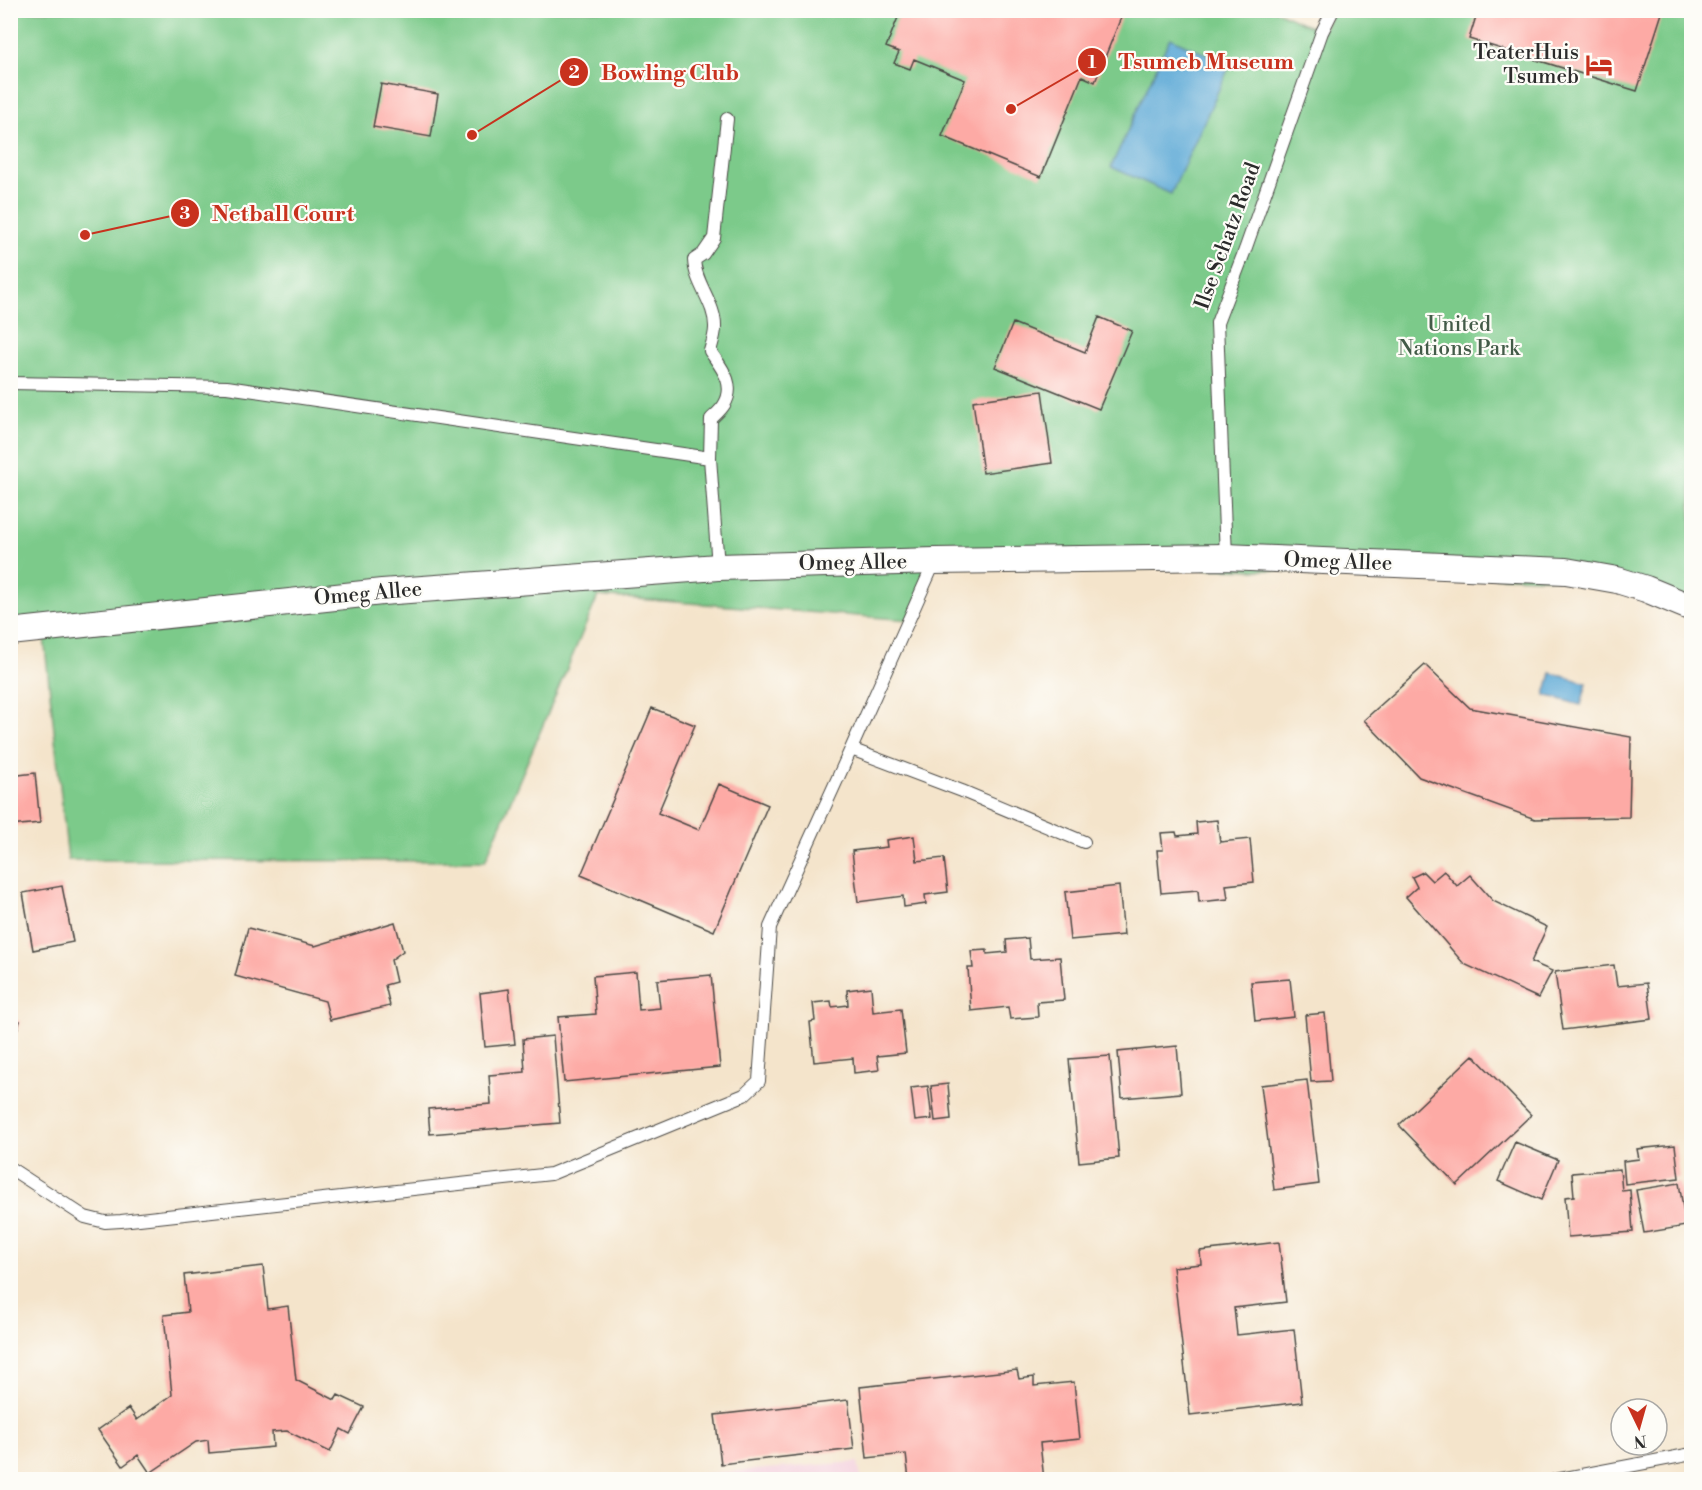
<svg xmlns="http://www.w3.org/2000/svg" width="1702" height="1490" font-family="'Libre Bodoni',serif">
<rect width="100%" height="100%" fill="#fdfcf7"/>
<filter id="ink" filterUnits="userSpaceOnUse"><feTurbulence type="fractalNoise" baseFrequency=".0167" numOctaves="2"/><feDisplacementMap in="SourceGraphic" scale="12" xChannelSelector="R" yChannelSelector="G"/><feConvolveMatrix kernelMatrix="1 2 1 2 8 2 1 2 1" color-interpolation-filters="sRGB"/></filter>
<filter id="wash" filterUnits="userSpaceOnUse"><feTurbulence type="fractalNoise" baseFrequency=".008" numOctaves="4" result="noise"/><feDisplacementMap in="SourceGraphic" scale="24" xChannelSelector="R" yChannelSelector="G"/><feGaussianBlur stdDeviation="1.35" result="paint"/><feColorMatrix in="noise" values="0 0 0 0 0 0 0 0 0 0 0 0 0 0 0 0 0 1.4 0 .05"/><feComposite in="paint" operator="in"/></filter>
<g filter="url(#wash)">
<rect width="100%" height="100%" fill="#f4e4cb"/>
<path fill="#f4cfdd" d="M 858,1462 L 861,1479 L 634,1479 Z"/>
<path fill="#7cca8a" stroke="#547a5a" stroke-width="1.5" d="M 1275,10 L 1322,32 L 1333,11 L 1691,11 L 1691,611 L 1617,580 L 935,561 L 909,620 L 598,596 L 485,861 L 68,860 L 43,628 L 11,632 L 10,11 Z"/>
<path fill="#5faad7" stroke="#456a81" stroke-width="1.5" d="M 1170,38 L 1230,65 L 1171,194 L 1111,167 Z
M 1551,673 L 1587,683 L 1581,705 L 1545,695 Z"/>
<g id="blocks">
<path fill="#fdaaa5" d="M 901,10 L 1124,10 L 1095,82 L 1082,76 L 1041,177 L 942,136 L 965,80 L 914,59 L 910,69 L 894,63 L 899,52 L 886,47 Z
M 1478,10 L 1663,10 L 1637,91 L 1469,39 Z
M 381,84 L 438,94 L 431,137 L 373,127 Z
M 1099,317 L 1132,331 L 1099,409 L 995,367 L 1013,323 L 1085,352 Z
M 1042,391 L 1052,463 L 983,473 L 973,401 Z
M 1425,665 L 1470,708 L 1631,737 L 1629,817 L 1535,819 L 1419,777 L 1364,720 Z
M 652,708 L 695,725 L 658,813 L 699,830 L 719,784 L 768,805 L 714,931 L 581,875 Z
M 35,773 L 40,823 L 10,826 L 10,776 Z
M 1217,820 L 1220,842 L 1250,839 L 1254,882 L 1226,885 L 1228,899 L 1199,902 L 1198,890 L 1161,893 L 1157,850 L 1163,850 L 1161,833 L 1176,832 L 1177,836 L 1197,834 L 1196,822 Z
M 914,836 L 917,861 L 944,858 L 948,892 L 925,895 L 926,904 L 904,907 L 903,896 L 858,902 L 852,851 L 887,847 L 886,840 Z
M 1444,871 L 1457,886 L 1470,875 L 1493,901 L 1547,927 L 1531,962 L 1552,971 L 1538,998 L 1464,964 L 1406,897 L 1417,887 L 1412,877 L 1423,872 L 1432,881 Z
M 62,886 L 73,942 L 33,950 L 23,893 Z
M 1119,886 L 1124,935 L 1070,940 L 1065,892 Z
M 395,922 L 403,951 L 391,960 L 396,982 L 385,985 L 390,1006 L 330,1020 L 325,1001 L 235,976 L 248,928 L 315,946 Z
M 1028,938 L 1030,959 L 1060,957 L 1064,1000 L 1037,1002 L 1038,1017 L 1010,1019 L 1008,1007 L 971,1011 L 968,968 L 973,968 L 971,951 L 987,950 L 987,954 L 1007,952 L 1006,940 Z
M 1614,965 L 1617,986 L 1647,983 L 1652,1019 L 1563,1030 L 1555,972 Z
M 636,972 L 639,1010 L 660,1008 L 657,980 L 711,975 L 720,1067 L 564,1082 L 558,1017 L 596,1014 L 593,976 Z
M 1290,979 L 1294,1017 L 1255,1021 L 1251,982 Z
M 871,987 L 873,1012 L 901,1009 L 906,1053 L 877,1056 L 879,1070 L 854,1073 L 853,1058 L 814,1062 L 810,1022 L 815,1021 L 813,1003 L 831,1001 L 832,1007 L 848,1005 L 847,990 Z
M 509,989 L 515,1044 L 485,1047 L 480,993 Z
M 1325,1013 L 1331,1081 L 1311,1082 L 1305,1015 Z
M 10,1018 L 20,1021 L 11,1048 L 10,1048 Z
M 553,1036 L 560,1123 L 430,1134 L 428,1109 L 491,1104 L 489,1075 L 525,1072 L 523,1039 Z
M 1177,1046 L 1181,1093 L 1122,1098 L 1118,1052 Z
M 1473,1055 L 1531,1115 L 1457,1185 L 1399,1125 Z
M 1110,1056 L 1119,1158 L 1079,1162 L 1069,1059 Z
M 1307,1080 L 1319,1184 L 1274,1190 L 1261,1085 Z
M 948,1084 L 951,1119 L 935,1121 L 931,1086 Z
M 928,1086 L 932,1119 L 915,1121 L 911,1088 Z
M 1515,1142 L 1558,1160 L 1541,1200 L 1498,1181 Z
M 1675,1145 L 1679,1178 L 1625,1184 L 1623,1161 L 1639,1159 L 1637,1149 Z
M 1620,1169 L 1622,1191 L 1630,1190 L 1633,1232 L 1568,1237 L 1565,1197 L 1574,1196 L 1572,1173 Z
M 1679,1183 L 1686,1226 L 1644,1233 L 1636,1190 Z
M 1279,1242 L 1286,1302 L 1234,1308 L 1237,1335 L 1294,1329 L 1302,1402 L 1190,1415 L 1173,1267 L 1201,1264 L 1200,1251 Z
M 263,1266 L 268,1309 L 288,1306 L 296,1380 L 335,1400 L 338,1395 L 364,1407 L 350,1434 L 341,1429 L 330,1452 L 287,1431 L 272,1432 L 273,1447 L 209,1453 L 208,1440 L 196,1442 L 150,1473 L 138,1455 L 123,1466 L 98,1430 L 129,1408 L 137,1420 L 172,1395 L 164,1315 L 188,1312 L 184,1275 Z
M 1017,1370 L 1019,1379 L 1034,1377 L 1034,1386 L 1074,1382 L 1080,1439 L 1040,1443 L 1044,1480 L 909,1480 L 906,1454 L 867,1458 L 860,1387 Z
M 848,1400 L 854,1449 L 721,1464 L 715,1415 Z"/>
</g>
</g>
<g filter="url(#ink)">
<use href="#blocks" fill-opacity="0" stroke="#494743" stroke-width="1.5"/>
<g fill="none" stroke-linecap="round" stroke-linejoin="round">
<defs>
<path id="service" d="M 10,383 L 227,387 L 710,458
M 1226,557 L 1217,323 L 1245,250 L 1322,32 L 1333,10
M 718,567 L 710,458 L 711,419 C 715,415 721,410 724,405 C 737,385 721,367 710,351 C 712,344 715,335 715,328 C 716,304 695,284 694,260 L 703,254 L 714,238 L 727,119
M 851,749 L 962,791 L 1084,842
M 10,1168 L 85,1217 L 105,1222 L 121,1221 L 551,1174 L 744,1095 L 759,1081 L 770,927 L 851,749 L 935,561
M 1555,1480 L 1692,1454"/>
<path id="minor" d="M 10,632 L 382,592 L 718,567 L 935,561 L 1226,557 L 1566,571 L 1617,580 L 1646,589 L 1692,608"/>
</defs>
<use href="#service" stroke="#494743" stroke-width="14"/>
<use href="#minor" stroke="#494743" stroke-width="28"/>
<use href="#service" stroke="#fff" stroke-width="12"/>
<use href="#minor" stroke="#fff" stroke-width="26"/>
</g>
</g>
<defs>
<symbol id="hotel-bare" viewBox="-9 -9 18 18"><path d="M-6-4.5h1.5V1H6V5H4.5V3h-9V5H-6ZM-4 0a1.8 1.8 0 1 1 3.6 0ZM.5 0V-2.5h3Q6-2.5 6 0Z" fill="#c8321e" stroke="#fdfcf7" stroke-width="2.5" paint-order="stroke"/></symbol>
</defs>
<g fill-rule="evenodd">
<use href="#hotel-bare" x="1580" y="46" width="38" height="38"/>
</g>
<g text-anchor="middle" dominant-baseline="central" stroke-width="4.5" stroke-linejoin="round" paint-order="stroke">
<g font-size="21" fill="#2b2b2b" stroke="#fdfcf7" text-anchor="end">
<text x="1579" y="53">TeaterHuis<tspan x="1579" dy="24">Tsumeb</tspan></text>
</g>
<g font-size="21" fill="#2b2b2b" stroke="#fdfcf7">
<text transform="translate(1228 236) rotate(-70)">Ilse Schatz Road</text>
<text transform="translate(1338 562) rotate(2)">Omeg Allee</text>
<text transform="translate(853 563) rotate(-1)">Omeg Allee</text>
<text transform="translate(368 594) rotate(-5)">Omeg Allee</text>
</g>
<g font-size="21" fill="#435b48" stroke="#fdfcf7">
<text x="1459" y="325">United<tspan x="1459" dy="24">Nations Park</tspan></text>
</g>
</g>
<path fill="none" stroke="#c8321e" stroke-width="2" d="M1011 109L1092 62M472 135L574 72M85 235L185 213"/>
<g fill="#c8321e" stroke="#fdfcf7" stroke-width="2">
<circle cx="1011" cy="109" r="6"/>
<circle cx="472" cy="135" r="6"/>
<circle cx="85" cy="235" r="6"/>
<circle cx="1092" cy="62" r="15"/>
<circle cx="574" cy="72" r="15"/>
<circle cx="185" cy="213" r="15"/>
</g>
<g font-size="18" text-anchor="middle" font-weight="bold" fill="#fff">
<text x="1092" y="68">1</text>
<text x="574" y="78">2</text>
<text x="185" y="219">3</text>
</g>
<g font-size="22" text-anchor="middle" font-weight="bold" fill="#c8321e" stroke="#fdfcf7" stroke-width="4.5" stroke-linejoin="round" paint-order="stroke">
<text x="1206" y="69">Tsumeb Museum</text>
<text x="670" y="80">Bowling Club</text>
<text x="283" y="221">Netball Court</text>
</g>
<rect width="1702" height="1490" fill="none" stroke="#fdfcf7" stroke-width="36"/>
<g transform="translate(1639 1427) rotate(175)"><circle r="28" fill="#fdfcf7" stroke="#a9a8a5" stroke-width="1.5"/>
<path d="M0-4.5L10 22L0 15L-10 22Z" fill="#c8321e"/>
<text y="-9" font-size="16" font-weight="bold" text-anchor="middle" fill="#2b2b2b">N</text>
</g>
</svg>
